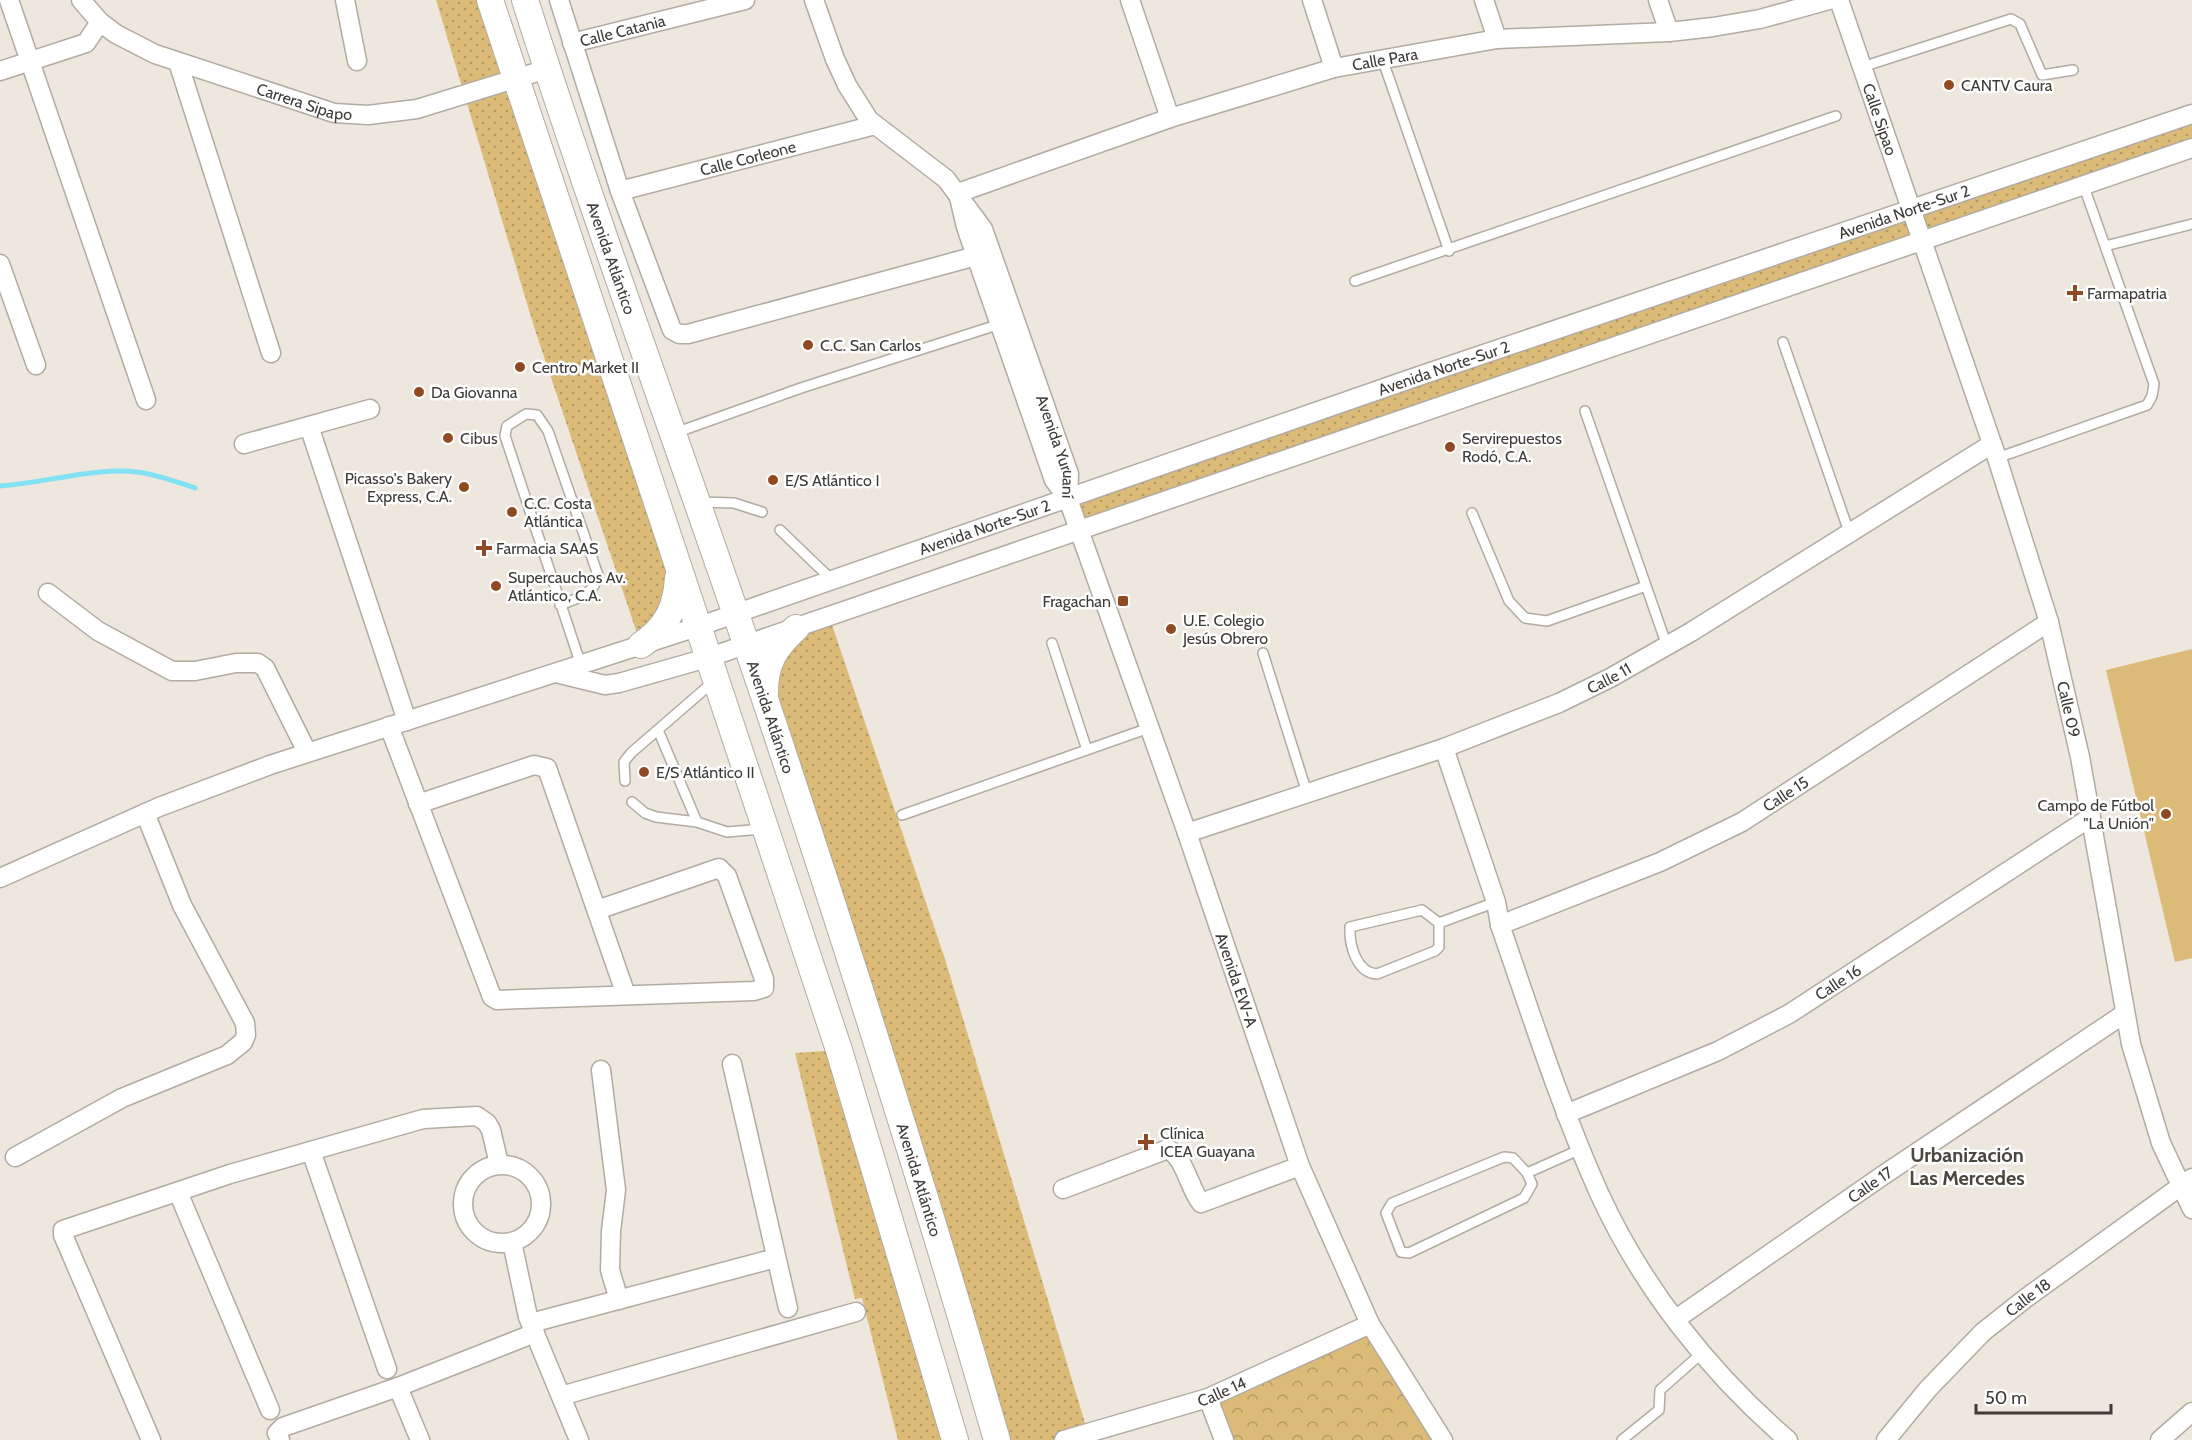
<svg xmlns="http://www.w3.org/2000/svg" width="2192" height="1440" font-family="Cabin,sans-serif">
<defs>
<pattern id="grass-dots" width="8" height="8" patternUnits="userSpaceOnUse" patternTransform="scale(1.5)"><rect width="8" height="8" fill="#dcbb79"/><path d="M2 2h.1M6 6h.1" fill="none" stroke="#b49964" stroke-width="1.8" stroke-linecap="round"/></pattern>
<pattern id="park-crowns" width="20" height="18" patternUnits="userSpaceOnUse" patternTransform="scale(1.5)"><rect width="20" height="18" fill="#dcbb79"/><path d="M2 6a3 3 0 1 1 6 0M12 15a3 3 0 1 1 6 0" fill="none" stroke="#b49964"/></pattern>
</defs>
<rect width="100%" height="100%" fill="#ede7dd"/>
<path fill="url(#grass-dots)" d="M 436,0 L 490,0 L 678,572 L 641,645 L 535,330 Z
M 2192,114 L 2192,148 L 1079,531 L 1068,499 Z
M 829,616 L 945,959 L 1088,1433 L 1064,1440 L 997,1440 L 766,702 L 770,657 Z
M 839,1050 L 955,1440 L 898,1440 L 862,1298 L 855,1299 L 795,1053 Z"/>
<path fill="url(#park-crowns)" d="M 1370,1324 L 1443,1440 L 1224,1440 L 1208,1398 Z"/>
<path fill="#dcbb79" d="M 2192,649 L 2192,958 L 2175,962 L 2106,670 Z"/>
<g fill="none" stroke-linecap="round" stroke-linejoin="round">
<path stroke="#83e1f6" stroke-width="5" d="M 0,486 C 44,483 95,467 137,472 C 156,474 176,482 195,488"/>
<defs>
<path id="lane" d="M 1382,58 L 1449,251
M 1862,67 L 2011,19 L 2020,24 L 2042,75 L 2073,70
M 2105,246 L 2192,224
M 1355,281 L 1836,116
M 1783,342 L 1849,532
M 1585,411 L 1667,646
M 675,433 L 801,388 L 1000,324
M 1997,458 L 2147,405 L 2152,396 L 2154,384 L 2083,184
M 700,502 L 734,503 L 762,512
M 1472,513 L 1509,601 L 1525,618 L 1547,621 L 1646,586
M 780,530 L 832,580
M 560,605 C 578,598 594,595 598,575 L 548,431 L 537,415 L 526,414 L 507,426 L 505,436 L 581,665
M 1052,643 L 1087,750
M 1263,653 L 1307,793
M 658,730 L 697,822
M 625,781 L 624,762 L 631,753 L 713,682
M 632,802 L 645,813 L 656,817 L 697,822 L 727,832 L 762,829
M 902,815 L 1149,728
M 1439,923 L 1439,947 L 1435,951 L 1377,974 C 1357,973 1349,946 1350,927 L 1422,910 L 1439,923 L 1496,902
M 1527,1173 L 1532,1184 L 1524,1198 L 1409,1253 L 1401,1252 L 1386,1213 L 1392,1203 L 1504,1157 L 1513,1158 L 1527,1173 L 1581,1149
M 1622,1440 L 1659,1410 L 1660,1390 L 1702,1353"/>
<g id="street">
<path d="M 9,0 L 146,400"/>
<path id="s1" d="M 81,0 L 100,22 L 116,34 L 155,54 L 334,113 L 368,115 L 417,109 L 547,69"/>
<path d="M 345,0 L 357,61"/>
<path d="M 559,0 L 620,191 L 672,330 L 679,334 L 688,334 L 976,256"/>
<path id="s2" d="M 814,0 L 835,59 L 847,85 L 869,120 L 946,179 L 983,229 L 1069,474 L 1068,499"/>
<path d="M 1130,0 L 1170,118"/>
<path d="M 1312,0 L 1334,68"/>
<path d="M 1484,0 L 1497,39"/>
<path d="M 1658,0 L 1669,32"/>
<path id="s3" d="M 1839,0 L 1997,458 L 2049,622 L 2080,757 L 2131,1044 L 2161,1143 L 2192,1209"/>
<path id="s4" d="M 572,43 L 745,0"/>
<path d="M 178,62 L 271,353"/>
<path d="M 0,71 L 86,43 L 100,22"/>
<path id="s5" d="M 620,191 L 875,125"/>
<path id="s6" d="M 958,193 L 966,227 L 1054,480 L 1068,499 L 1187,833 L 1300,1166 L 1370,1324 L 1443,1440"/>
<path id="s7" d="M 958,193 L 1170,118 L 1334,68 L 1497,39 L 1669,32 L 1713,27 L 1760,19 L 1829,0"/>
<path d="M 0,264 L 36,365"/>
<path d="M 309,426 L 407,721"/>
<path d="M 244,444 L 370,409"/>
<path d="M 48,593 L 98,631 L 172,671 L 195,671 L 236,663 L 258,663 L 265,668 L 307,752"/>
<path d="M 556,673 L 605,685 L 619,683 L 707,658 L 2192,148"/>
<path d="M 389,726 L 492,997 L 497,1000 L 754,991 L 764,988 L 764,979 L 727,876 L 719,868 L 597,910"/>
<path d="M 1444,748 L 1496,902 L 1500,925 C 1531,1014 1560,1106 1599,1193 C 1642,1287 1710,1373 1788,1440"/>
<path d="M 418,804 L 534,765 L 547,768 L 626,995"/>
<path id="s8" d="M 1187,833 L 1444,748 L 1559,703 L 1610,678 L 1691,632 L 1992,444"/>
<path id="s9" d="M 0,878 L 159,807 L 270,765 L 697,627 L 1416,377 L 2192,114"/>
<path id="s10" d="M 1500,925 L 1660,862 L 1742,822 L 2049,622"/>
<path d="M 732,1064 L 788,1308"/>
<path d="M 601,1070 L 616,1190 L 611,1231 L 610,1270 L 619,1300"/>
<path id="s11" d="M 1566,1114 L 1718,1051 L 1789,1014 L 2091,817"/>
<path d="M 311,1151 L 387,1369"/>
<path d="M 15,1157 L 122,1098 L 227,1055 L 243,1042 L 246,1035 L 245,1023 L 182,905 L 145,813"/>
<circle cx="502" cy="1204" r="39"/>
<path d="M 1063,1189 L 1168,1149 C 1185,1158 1189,1188 1201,1203 L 1300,1166"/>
<path d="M 178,1192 L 270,1410"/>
<path d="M 512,1242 L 528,1317 L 579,1440"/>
<path id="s12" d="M 1676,1319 L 1882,1176 L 2124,1014"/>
<path d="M 531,1323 L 776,1258"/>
<path d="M 398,1387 L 420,1440"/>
<path d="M 561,1396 L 856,1312"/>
<path d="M 1208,1398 L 1224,1440"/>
<path d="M 151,1440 L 63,1235 L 63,1230 L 230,1174 L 423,1119 L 477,1116 L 487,1123 L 491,1130 L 499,1164"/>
<path d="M 280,1440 L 277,1433 L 283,1427 L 398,1387 L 535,1333"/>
<path id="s13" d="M 1064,1440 L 1208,1398 L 1370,1324"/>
<path id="s14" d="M 1886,1440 L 1928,1389 L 1983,1332 L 2026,1298 L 2192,1178"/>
<path d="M 2160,1440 L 2192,1412"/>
</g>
<g id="secondary">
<path d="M 490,0 L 839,1050 L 955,1440"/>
<path id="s15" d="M 525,0 C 600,235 686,465 765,699 C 847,944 925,1191 997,1440"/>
<path d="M 641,645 C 666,628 676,609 678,578"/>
<path d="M 765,692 C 765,663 775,647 796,628"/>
</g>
</defs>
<use href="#lane" stroke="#b1aba1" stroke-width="12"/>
<use href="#street" stroke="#b1aba1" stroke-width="21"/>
<use href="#secondary" stroke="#b1aba1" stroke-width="28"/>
<use href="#lane" stroke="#fff" stroke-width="9"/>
<use href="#street" stroke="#fff" stroke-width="18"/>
<use href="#secondary" stroke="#fff" stroke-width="26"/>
</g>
<g fill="#8f4a21" stroke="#fff" stroke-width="2">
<circle cx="1949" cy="85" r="6"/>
<path d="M2072 284h6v6h6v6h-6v6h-6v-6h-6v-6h6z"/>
<circle cx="808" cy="345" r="6"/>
<circle cx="520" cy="367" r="6"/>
<circle cx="419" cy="392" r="6"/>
<circle cx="448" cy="438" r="6"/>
<circle cx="1450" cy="447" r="6"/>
<circle cx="773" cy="480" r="6"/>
<circle cx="464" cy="487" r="6"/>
<circle cx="512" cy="512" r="6"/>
<path d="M481 539h6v6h6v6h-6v6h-6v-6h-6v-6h6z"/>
<circle cx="496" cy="586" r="6"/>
<rect x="1117" y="595" width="12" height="12" rx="3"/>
<circle cx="1171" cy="629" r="6"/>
<circle cx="644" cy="772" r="6"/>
<circle cx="2166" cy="814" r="6"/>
<path d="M1143 1133h6v6h6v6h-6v6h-6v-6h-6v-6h6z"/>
</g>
<g text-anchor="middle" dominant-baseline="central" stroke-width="5" stroke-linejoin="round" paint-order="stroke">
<g font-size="16" fill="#3e3c38" stroke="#fff">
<text stroke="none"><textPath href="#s4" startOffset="52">Calle Catania</textPath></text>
<text stroke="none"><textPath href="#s7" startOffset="448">Calle Para</textPath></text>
<text stroke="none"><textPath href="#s1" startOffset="250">Carrera Sipapo</textPath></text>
<text stroke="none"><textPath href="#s3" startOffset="126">Calle Sipao</textPath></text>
<text stroke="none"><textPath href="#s5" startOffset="132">Calle Corleone</textPath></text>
<text stroke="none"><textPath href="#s9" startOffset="2018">Avenida Norte-Sur 2</textPath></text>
<text stroke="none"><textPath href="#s15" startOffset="272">Avenida Atlántico</textPath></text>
<text stroke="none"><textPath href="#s9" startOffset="1532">Avenida Norte-Sur 2</textPath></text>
<text stroke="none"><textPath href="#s2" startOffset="522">Avenida Yuruaní</textPath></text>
<text stroke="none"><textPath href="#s9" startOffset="1046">Avenida Norte-Sur 2</textPath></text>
<text stroke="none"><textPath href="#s8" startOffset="450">Calle 11</textPath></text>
<text stroke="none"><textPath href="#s3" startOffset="746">Calle 09</textPath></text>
<text stroke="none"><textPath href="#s15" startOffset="758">Avenida Atlántico</textPath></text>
<text stroke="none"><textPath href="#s10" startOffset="315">Calle 15</textPath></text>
<text stroke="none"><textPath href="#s6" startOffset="836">Avenida EW-A</textPath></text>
<text stroke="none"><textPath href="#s11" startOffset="303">Calle 16</textPath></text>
<text stroke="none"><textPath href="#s15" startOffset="1244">Avenida Atlántico</textPath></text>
<text stroke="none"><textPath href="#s12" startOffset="236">Calle 17</textPath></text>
<text stroke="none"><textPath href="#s14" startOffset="202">Calle 18</textPath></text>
<text stroke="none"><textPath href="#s13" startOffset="165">Calle 14</textPath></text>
</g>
<g font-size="16" fill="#3e3c38" stroke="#fff" text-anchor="start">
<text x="1961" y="85">CANTV Caura</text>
<text x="2087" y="293">Farmapatria</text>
<text x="820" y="345">C.C. San Carlos</text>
<text x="532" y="367">Centro Market II</text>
<text x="431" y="392">Da Giovanna</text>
<text x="460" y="438">Cibus</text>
<text x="1462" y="438">Servirepuestos<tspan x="1462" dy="18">Rodó, C.A.</tspan></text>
<text x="452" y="478" text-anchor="end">Picasso's Bakery<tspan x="452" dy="18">Express, C.A.</tspan></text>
<text x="785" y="480">E/S Atlántico I</text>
<text x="524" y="503">C.C. Costa<tspan x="524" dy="18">Atlántica</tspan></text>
<text x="496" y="548">Farmacia SAAS</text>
<text x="508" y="577">Supercauchos Av.<tspan x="508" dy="18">Atlántico, C.A.</tspan></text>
<text x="1111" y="601" text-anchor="end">Fragachan</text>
<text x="1183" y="620">U.E. Colegio<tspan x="1183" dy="18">Jesús Obrero</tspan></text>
<text x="656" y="772">E/S Atlántico II</text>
<text x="2154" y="805" text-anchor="end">Campo de Fútbol<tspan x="2154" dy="18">"La Unión"</tspan></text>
<text x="1160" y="1133">Clínica<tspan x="1160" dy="18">ICEA Guayana</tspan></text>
</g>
<g font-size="20" font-weight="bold" fill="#4b463e" stroke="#fff">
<text x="1967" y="1155">Urbanización<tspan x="1967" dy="23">Las Mercedes</tspan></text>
</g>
</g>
<path d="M1976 1404v9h135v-9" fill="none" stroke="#3e3c38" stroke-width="3"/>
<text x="1985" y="1404" font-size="18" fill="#3e3c38" stroke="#ffffff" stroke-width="4.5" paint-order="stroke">50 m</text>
</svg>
